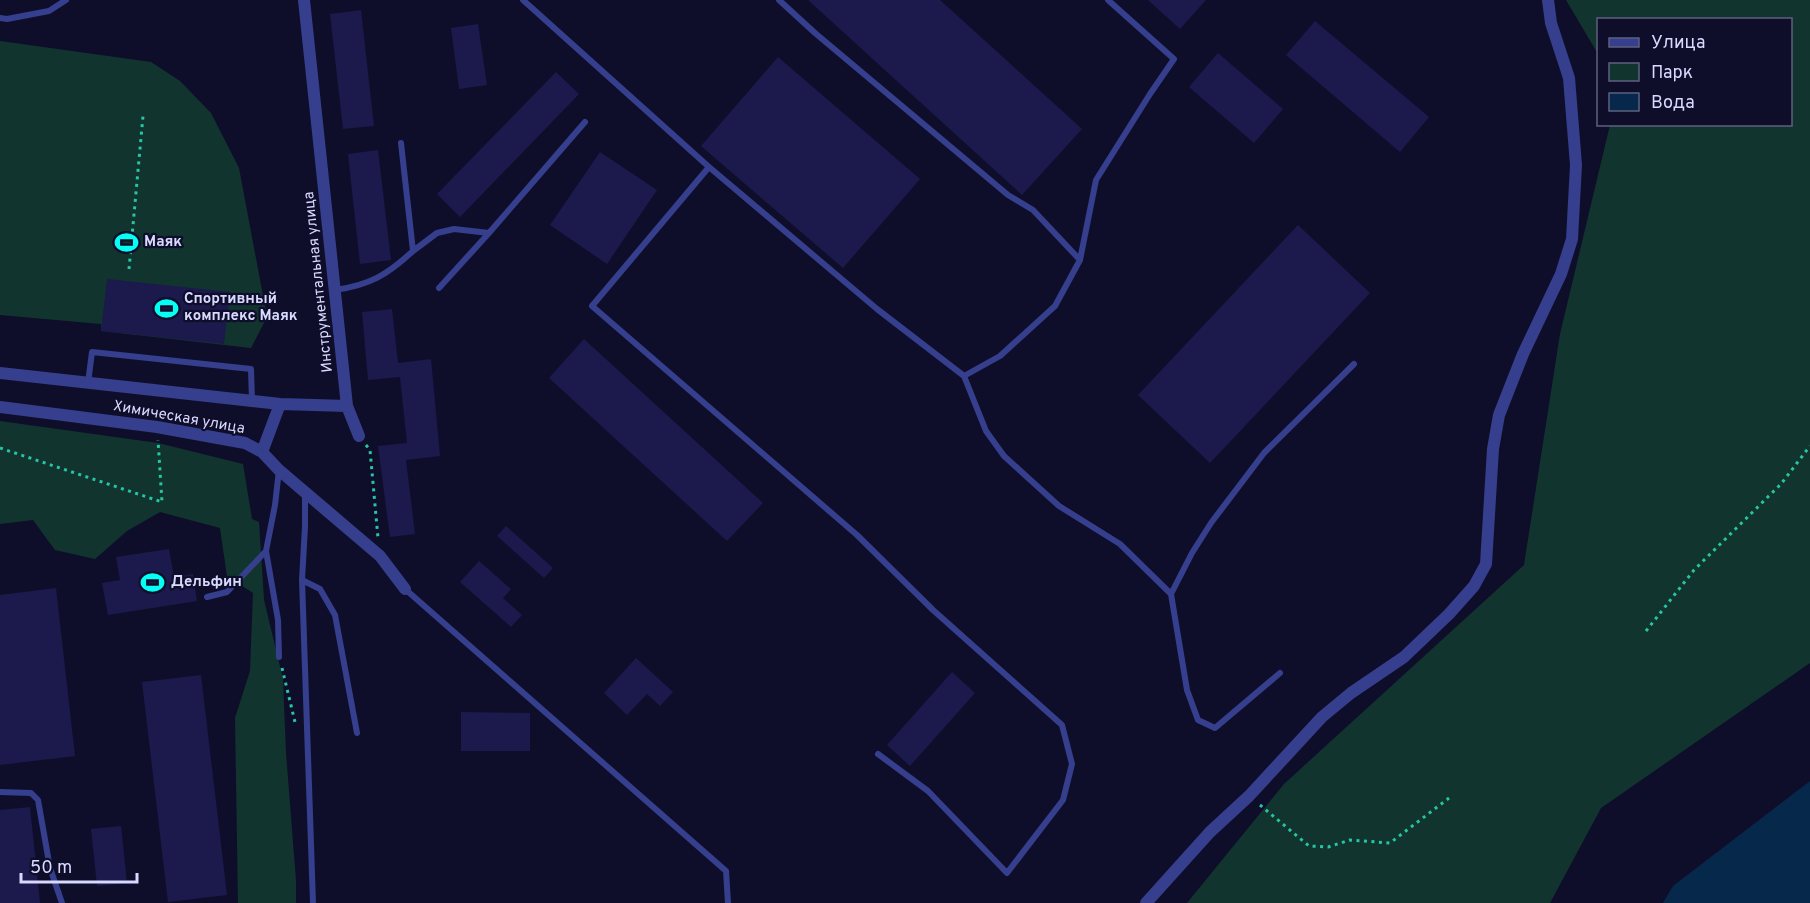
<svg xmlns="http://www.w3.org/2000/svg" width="1810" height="903" font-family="Overpass,sans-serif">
<rect width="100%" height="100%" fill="#0f0e2a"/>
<path fill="#11352e" d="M 1566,0 L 1810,0 L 1810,663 L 1601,808 L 1550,903 L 1187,903 L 1284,784 L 1524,565 L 1560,334 L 1610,125 L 1790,124 L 1790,20 L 1598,20 L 1598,54 Z
M 0,41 L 151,62 L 180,81 L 211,113 L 239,168 L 267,317 L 251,348 L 101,331 L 101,324 L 0,315 Z
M 0,421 L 158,443 L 243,464 L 252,519 L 259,522 L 264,600 L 283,679 L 286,753 L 296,881 L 296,903 L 238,903 L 235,718 L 250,671 L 253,593 L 227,576 L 220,528 L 160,512 L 127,531 L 95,559 L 55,550 L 33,520 L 0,524 Z"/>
<path fill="#06294b" d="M 1810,781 L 1810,903 L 1663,903 L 1673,886 Z"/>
<path fill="#1c194d" d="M 808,0 L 940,0 L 1082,129 L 1022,195 Z
M 1148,0 L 1206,0 L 1180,29 Z
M 361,10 L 374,126 L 343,129 L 330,14 Z
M 1315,21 L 1429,117 L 1400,152 L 1286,55 Z
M 478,24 L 487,85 L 459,89 L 451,28 Z
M 1218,53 L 1283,109 L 1254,143 L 1189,87 Z
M 778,57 L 920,179 L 843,268 L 701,146 Z
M 556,72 L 579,94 L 460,217 L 437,194 Z
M 378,150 L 391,260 L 360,264 L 348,154 Z
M 600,152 L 657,190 L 607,264 L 550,225 Z
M 1298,225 L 1370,293 L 1210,463 L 1138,395 Z
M 107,279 L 230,292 L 224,344 L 101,331 Z
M 392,309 L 398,363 L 431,359 L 440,456 L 406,460 L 415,534 L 390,537 L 378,446 L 407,443 L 400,377 L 368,380 L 362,312 Z
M 584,339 L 763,503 L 727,541 L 549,378 Z
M 506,526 L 553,568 L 544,578 L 497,536 Z
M 169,549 L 174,577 L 193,574 L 197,601 L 108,615 L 102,583 L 120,580 L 116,557 Z
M 479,561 L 511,589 L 503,598 L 522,615 L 511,627 L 460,582 Z
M 56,588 L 75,756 L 0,765 L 0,595 Z
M 636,658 L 673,692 L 660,706 L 647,694 L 627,715 L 604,693 Z
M 952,672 L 975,693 L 910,766 L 887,745 Z
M 201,675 L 227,895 L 168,902 L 142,682 Z
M 461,712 L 530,713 L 530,751 L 461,751 Z
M 30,807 L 40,903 L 0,903 L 0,810 Z
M 121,826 L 127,883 L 97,886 L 91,829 Z"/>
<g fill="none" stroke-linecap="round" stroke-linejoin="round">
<path stroke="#26c5a4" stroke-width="3" stroke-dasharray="3 4.5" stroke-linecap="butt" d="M 129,269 L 143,116
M 366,445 L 370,450 L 378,538
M 0,448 L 162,502 L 158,440
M 1646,631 L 1694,570 L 1781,484 L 1810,446
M 282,668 L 295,722
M 1260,805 L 1309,846 L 1328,847 L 1350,840 L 1390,843 L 1449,798"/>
<path stroke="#363f8d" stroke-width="6" d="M 523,0 L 709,167 L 592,306 L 857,535 L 933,610 L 1062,725 L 1072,764 L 1063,800 L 1007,873 L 928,791 L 878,754
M 779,0 L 815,33 L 1008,195 L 1033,210 L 1080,260
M 0,18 L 7,19 L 49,11 L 66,0
M 709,167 L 877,309 L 964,376 L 1000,356 L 1055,306 L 1080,260 L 1096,180 L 1150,94 L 1174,59 L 1108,0
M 413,251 L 437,233 L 454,229 L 489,233
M 439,288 L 489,233 L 585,122
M 335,290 C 370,285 387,275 413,251 L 401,143
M 964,376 L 986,431 L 1004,456 L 1059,506 L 1120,544 L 1171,594 L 1187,690 L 1198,720 L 1215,728 L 1280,673
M 88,383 L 92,352 L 251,369 L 252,401
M 305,493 L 305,527 L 302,580 L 313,903
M 266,551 L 278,620 L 279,657
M 302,580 L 320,589 L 335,615 L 357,733
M 405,589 L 726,871 L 728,903
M 1171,594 L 1192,553 L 1211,523 L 1264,453 L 1354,364
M 207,597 L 227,592 L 266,551 L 275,505 L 279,470
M 0,792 L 31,793 L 38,800 L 50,868 L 62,903"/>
<path stroke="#363f8d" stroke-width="12" d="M 304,0 L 347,406 L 359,436
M 0,373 L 280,404 L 347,406
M 0,407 L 157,427 L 245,443 L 262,452 L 279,470 L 380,556 L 405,589
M 262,452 L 280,404
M 1146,903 L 1210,832 L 1249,796 L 1322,717 L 1351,693 L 1404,657 L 1449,614 L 1474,586 L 1486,564 L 1493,449 L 1499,415 L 1523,354 L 1561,274 L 1572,239 L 1576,165 L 1569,78 L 1551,23 L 1548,0"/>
</g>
<defs>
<symbol id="stadium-bare" viewBox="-9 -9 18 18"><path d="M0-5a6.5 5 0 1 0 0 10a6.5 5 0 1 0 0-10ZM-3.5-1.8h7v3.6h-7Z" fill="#04fff4" stroke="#0f0e2a" stroke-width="2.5" paint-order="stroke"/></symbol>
</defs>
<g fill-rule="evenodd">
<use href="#stadium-bare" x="110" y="226" width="33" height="33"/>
<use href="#stadium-bare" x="150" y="292" width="33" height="33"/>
<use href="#stadium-bare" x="136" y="566" width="33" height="33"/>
</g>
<g text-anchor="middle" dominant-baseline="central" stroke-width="4.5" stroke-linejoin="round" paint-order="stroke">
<g font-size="15" font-weight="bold" fill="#d8d9ff" stroke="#0f0e2a" text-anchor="start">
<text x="144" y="242">Маяк</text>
<text x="184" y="299">Спортивный<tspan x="184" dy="17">комплекс Маяк</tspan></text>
<text x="171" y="582">Дельфин</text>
</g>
<g font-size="15" fill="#d8d9ff" stroke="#0f0e2a">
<text transform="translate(319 282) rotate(-96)">Инструментальная улица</text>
<text transform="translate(179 418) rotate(10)">Химическая улица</text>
</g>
</g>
<rect x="1597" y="18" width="195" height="108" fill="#0f0e2a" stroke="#5f5f7f" stroke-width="1.5"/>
<rect x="1609" y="38" width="30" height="9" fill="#363f8d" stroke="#5f5f7f" stroke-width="1.5"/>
<text x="1651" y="48" font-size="18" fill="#d8d9ff">Улица</text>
<rect x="1609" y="63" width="30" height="18" fill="#11352e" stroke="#5f5f7f" stroke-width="1.5"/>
<text x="1651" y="78" font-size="18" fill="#d8d9ff">Парк</text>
<rect x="1609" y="93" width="30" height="18" fill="#06294b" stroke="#5f5f7f" stroke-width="1.5"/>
<text x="1651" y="108" font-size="18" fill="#d8d9ff">Вода</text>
<path d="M21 873v9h116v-9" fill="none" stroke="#d8d9ff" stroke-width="3"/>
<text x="30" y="873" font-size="18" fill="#d8d9ff" stroke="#0f0e2a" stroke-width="4.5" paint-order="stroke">50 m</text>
</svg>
